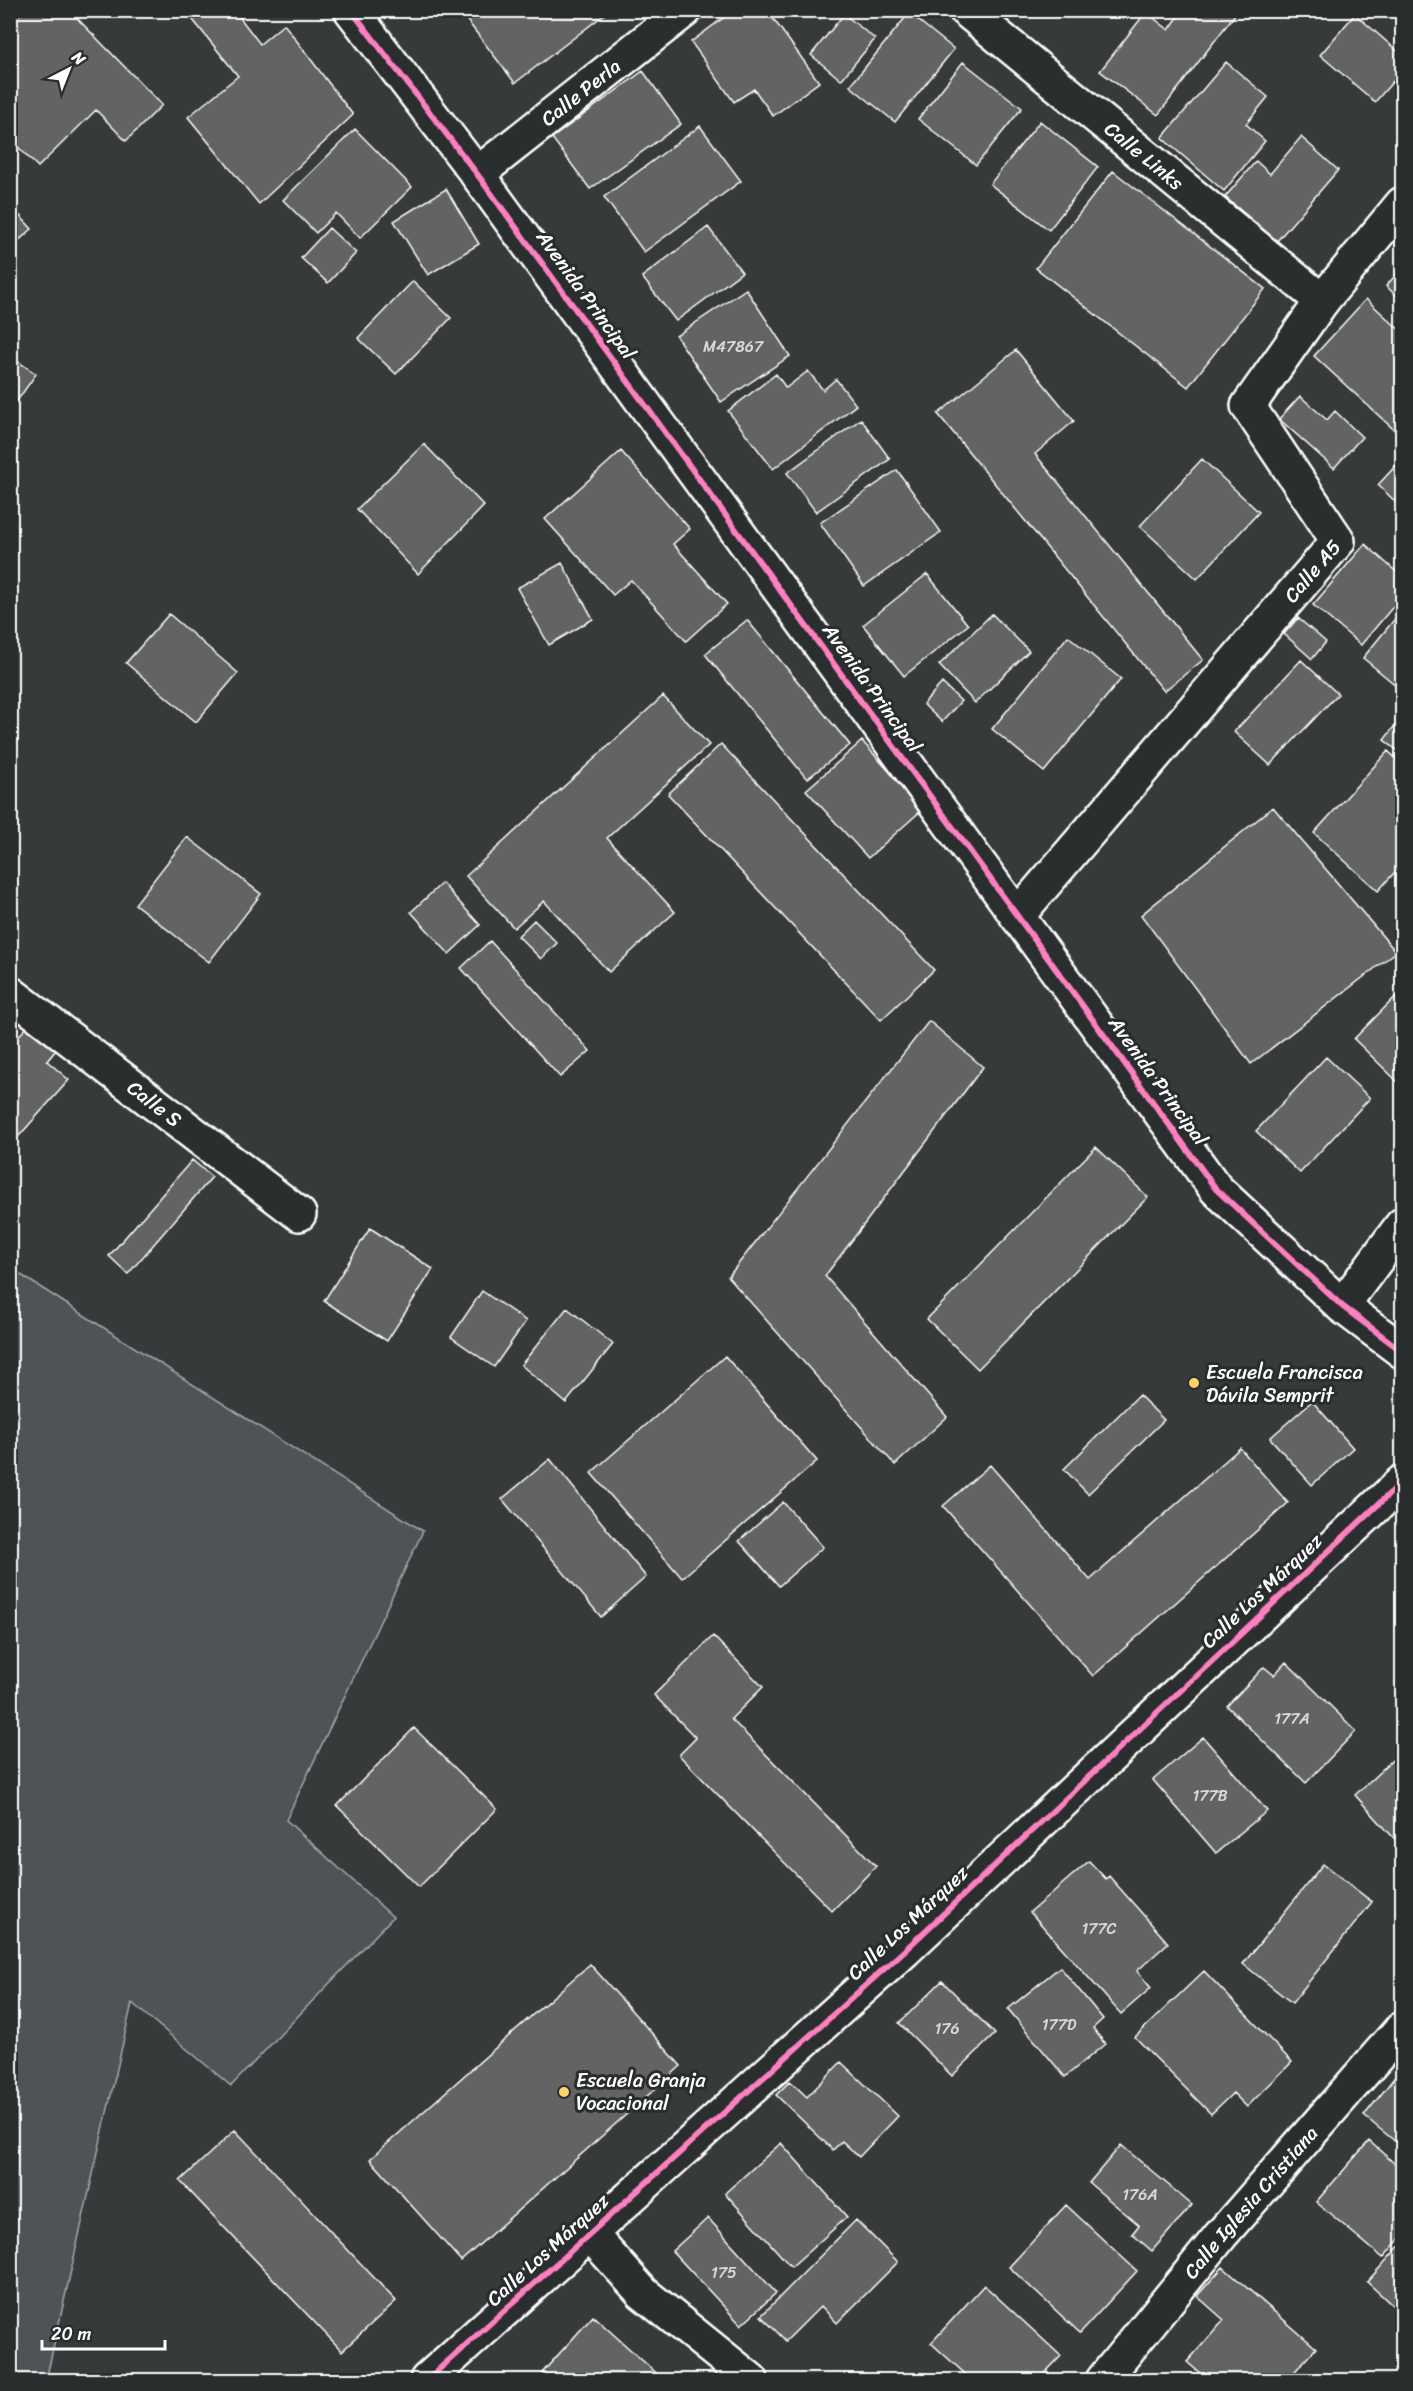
<svg xmlns="http://www.w3.org/2000/svg" width="1413" height="2391" font-family="Sriracha,sans-serif">
<rect width="100%" height="100%" fill="#373a3b"/>
<filter id="ink" filterUnits="userSpaceOnUse"><feTurbulence type="fractalNoise" baseFrequency=".0167" numOctaves="2"/><feDisplacementMap in="SourceGraphic" scale="12" xChannelSelector="R" yChannelSelector="G"/><feConvolveMatrix kernelMatrix="1 2 1 2 8 2 1 2 1" color-interpolation-filters="sRGB"/></filter>
<g filter="url(#ink)">
<path fill="#505354" stroke="#a8a9aa" stroke-width="1.5" d="M 10,1268 L 423,1531 L 286,1820 L 393,1917 L 231,2086 L 132,2003 L 46,2380 L 10,2380 Z"/>
<path fill="#636465" stroke="#fff" stroke-width="1.5" d="M 24,10 L 69,10 L 162,105 L 126,141 L 96,110 L 38,167 L 10,139 L 10,24 Z
M 185,10 L 234,10 L 260,44 L 284,24 L 353,115 L 259,204 L 188,117 L 238,76 Z
M 459,10 L 610,10 L 515,83 Z
M 734,10 L 767,10 L 819,82 L 773,116 L 754,89 L 734,102 L 691,42 Z
M 811,10 L 828,10 L 819,19 Z
M 1183,10 L 1233,10 L 1236,13 L 1158,115 L 1100,71 L 1146,12 L 1169,30 Z
M 909,13 L 954,49 L 895,122 L 850,86 Z
M 844,14 L 875,39 L 841,80 L 811,55 Z
M 1355,14 L 1402,55 L 1402,71 L 1375,102 L 1320,55 Z
M 963,62 L 1022,108 L 976,165 L 918,119 Z
M 1226,62 L 1268,97 L 1246,124 L 1265,141 L 1224,191 L 1162,138 Z
M 643,71 L 681,124 L 590,189 L 552,138 Z
M 1040,121 L 1098,167 L 1049,230 L 990,184 Z
M 700,126 L 741,181 L 644,252 L 604,197 Z
M 355,129 L 412,187 L 360,238 L 336,213 L 316,233 L 283,200 Z
M 1301,137 L 1338,170 L 1277,241 L 1225,197 L 1256,161 L 1270,174 Z
M 1113,171 L 1265,289 L 1188,387 L 1036,268 Z
M 446,189 L 479,244 L 428,275 L 394,221 Z
M 10,205 L 32,229 L 10,248 Z
M 708,227 L 742,272 L 676,321 L 642,277 Z
M 329,228 L 356,253 L 328,283 L 301,258 Z
M 1402,268 L 1402,301 L 1386,286 Z
M 413,281 L 451,318 L 396,374 L 358,338 Z
M 746,289 L 790,356 L 721,402 L 676,336 Z
M 1366,299 L 1402,332 L 1402,437 L 1314,356 Z
M 1016,350 L 1074,421 L 1035,454 L 1203,660 L 1164,691 L 938,414 Z
M 10,356 L 36,374 L 10,411 Z
M 808,371 L 823,390 L 836,379 L 856,405 L 773,469 L 728,411 L 776,374 L 786,388 Z
M 1300,396 L 1327,420 L 1335,411 L 1362,437 L 1334,468 L 1279,419 Z
M 861,419 L 890,459 L 816,512 L 787,473 Z
M 424,444 L 484,506 L 418,574 L 357,509 Z
M 621,451 L 690,529 L 673,544 L 727,604 L 686,641 L 631,580 L 613,595 L 545,519 Z
M 1202,459 L 1259,512 L 1197,579 L 1140,526 Z
M 1402,459 L 1402,508 L 1378,485 Z
M 897,470 L 941,532 L 864,586 L 820,523 Z
M 1365,544 L 1402,577 L 1402,596 L 1361,645 L 1313,605 Z
M 562,563 L 593,619 L 549,645 L 517,588 Z
M 927,574 L 968,625 L 904,676 L 863,625 Z
M 1402,610 L 1402,682 L 1398,687 L 1363,658 Z
M 169,614 L 238,673 L 196,722 L 126,663 Z
M 992,614 L 1029,651 L 975,703 L 939,665 Z
M 1298,618 L 1326,642 L 1312,659 L 1284,634 Z
M 747,620 L 850,745 L 807,779 L 705,654 Z
M 1068,636 L 1121,679 L 1044,772 L 992,729 Z
M 1301,660 L 1338,694 L 1270,765 L 1234,732 Z
M 942,683 L 961,701 L 942,722 L 923,704 Z
M 663,696 L 709,745 L 607,838 L 675,912 L 609,972 L 544,901 L 514,928 L 466,876 Z
M 1402,716 L 1402,754 L 1384,740 Z
M 862,741 L 923,809 L 868,858 L 806,790 Z
M 721,744 L 934,970 L 881,1020 L 668,794 Z
M 1388,751 L 1402,764 L 1402,864 L 1378,891 L 1314,833 Z
M 1273,807 L 1396,952 L 1251,1064 L 1141,915 Z
M 187,837 L 261,894 L 209,962 L 135,904 Z
M 442,883 L 480,925 L 449,954 L 411,912 Z
M 534,920 L 557,943 L 541,959 L 518,936 Z
M 490,941 L 590,1051 L 560,1077 L 461,968 Z
M 1402,990 L 1402,1086 L 1354,1039 Z
M 929,1021 L 983,1067 L 825,1276 L 947,1417 L 895,1465 L 728,1277 Z
M 29,1025 L 56,1050 L 47,1061 L 69,1080 L 10,1146 L 10,1045 Z
M 1326,1057 L 1370,1098 L 1300,1173 L 1256,1131 Z
M 1096,1147 L 1148,1197 L 978,1369 L 927,1319 Z
M 192,1160 L 212,1177 L 128,1274 L 109,1256 Z
M 370,1228 L 433,1269 L 387,1341 L 324,1301 Z
M 482,1291 L 526,1321 L 494,1367 L 451,1337 Z
M 567,1308 L 613,1344 L 566,1403 L 521,1365 Z
M 725,1356 L 817,1461 L 682,1578 L 591,1473 Z
M 1139,1395 L 1164,1420 L 1088,1494 L 1064,1469 Z
M 1312,1401 L 1353,1448 L 1312,1485 L 1270,1438 Z
M 1240,1448 L 1288,1503 L 1093,1676 L 943,1506 L 990,1465 L 1090,1580 Z
M 550,1459 L 646,1577 L 601,1617 L 502,1499 Z
M 783,1502 L 823,1547 L 779,1586 L 739,1541 Z
M 713,1636 L 763,1687 L 731,1719 L 876,1866 L 832,1911 L 679,1755 L 696,1738 L 654,1695 Z
M 1286,1662 L 1356,1731 L 1306,1783 L 1227,1706 L 1264,1667 L 1274,1675 Z
M 414,1728 L 497,1809 L 419,1887 L 337,1806 Z
M 1203,1737 L 1267,1811 L 1216,1853 L 1153,1780 Z
M 1402,1751 L 1402,1847 L 1355,1795 Z
M 1089,1861 L 1106,1879 L 1109,1876 L 1168,1943 L 1137,1971 L 1151,1988 L 1121,2014 L 1030,1912 Z
M 1323,1864 L 1372,1902 L 1292,2003 L 1243,1964 Z
M 590,1964 L 681,2066 L 461,2261 L 370,2159 Z
M 1060,1967 L 1103,2019 L 1093,2028 L 1105,2044 L 1065,2077 L 1008,2009 Z
M 1204,1971 L 1292,2062 L 1247,2107 L 1233,2093 L 1211,2114 L 1135,2037 Z
M 942,1981 L 995,2034 L 952,2076 L 899,2023 Z
M 841,2062 L 898,2116 L 859,2157 L 842,2141 L 833,2150 L 776,2095 L 790,2081 L 807,2097 Z
M 1402,2068 L 1402,2147 L 1364,2116 Z
M 235,2130 L 396,2301 L 342,2351 L 180,2181 Z
M 1369,2141 L 1402,2170 L 1402,2236 L 1383,2258 L 1316,2202 Z
M 781,2143 L 847,2217 L 791,2267 L 725,2193 Z
M 1121,2145 L 1192,2205 L 1152,2251 L 1132,2234 L 1139,2225 L 1089,2183 Z
M 1066,2205 L 1137,2271 L 1080,2333 L 1009,2267 Z
M 708,2218 L 776,2293 L 741,2325 L 672,2251 Z
M 856,2220 L 898,2262 L 837,2323 L 821,2306 L 786,2341 L 761,2316 Z
M 1401,2244 L 1402,2246 L 1402,2314 L 1367,2282 Z
M 1223,2267 L 1316,2348 L 1287,2380 L 1208,2380 L 1187,2362 L 1224,2320 L 1197,2296 Z
M 984,2285 L 1061,2356 L 1038,2380 L 972,2380 L 931,2343 Z
M 593,2316 L 664,2380 L 551,2380 L 542,2373 Z"/>
<g fill="none" stroke-linecap="round" stroke-linejoin="round">
<defs>
<g id="street">
<path id="s1" d="M 966,10 L 1322,301"/>
<path id="s2" d="M 477,174 L 685,10"/>
<path id="s3" d="M 1017,916 L 1338,541 L 1248,406 L 1322,301 L 1402,204"/>
<path id="s4" d="M 10,993 L 299,1214"/>
<path d="M 1342,1306 L 1402,1225"/>
<path d="M 590,2234 L 643,2293 L 751,2380"/>
<path d="M 427,2380 L 905,1950 L 1402,1482"/>
<path id="s5" d="M 1103,2380 L 1221,2235 L 1402,2028"/>
</g>
<path id="secondary" d="M 351,10 L 477,174 L 1216,1189 L 1342,1306 L 1402,1351"/>
</defs>
<use href="#street" stroke="#fff" stroke-width="38"/>
<use href="#secondary" stroke="#fff" stroke-width="38"/>
<use href="#street" stroke="#2a2d2e" stroke-width="33"/>
<use href="#secondary" stroke="#2a2d2e" stroke-width="33"/>
<defs>
<path id="cycleway" d="M 351,10 L 477,174 L 1216,1189 L 1342,1306 L 1402,1351
M 427,2380 L 905,1950 L 1402,1482"/>
</defs>
<use href="#cycleway" stroke="#2a2d2e" stroke-width="10"/>
<use href="#cycleway" stroke="#ff80c0" stroke-width="6"/>
</g>
</g>
<g fill="#ffd166" stroke="#2a2d2e" stroke-width="2">
<circle cx="1194" cy="1383" r="6"/>
<circle cx="564" cy="2092" r="6"/>
</g>
<g text-anchor="middle" dominant-baseline="central" stroke-width="6" stroke-linejoin="round" paint-order="stroke">
<g font-size="16" fill="#d8d8d8">
<text x="733" y="346">M47867</text>
<text x="1292" y="1718">177A</text>
<text x="1210" y="1795">177B</text>
<text x="1099" y="1928">177C</text>
<text x="1059" y="2024">177D</text>
<text x="947" y="2028">176</text>
<text x="1140" y="2194">176A</text>
<text x="724" y="2272">175</text>
</g>
<g font-size="20" fill="#fff" stroke="#2a2d2e">
<text stroke="none"><textPath href="#s2" startOffset="132">Calle Perla</textPath></text>
<text stroke="none"><textPath href="#s1" startOffset="230">Calle Links</textPath></text>
<text transform="translate(586 295) rotate(54)">Avenida Principal</text>
<text stroke="none"><textPath href="#s3" startOffset="454">Calle A5</textPath></text>
<text transform="translate(872 688) rotate(54)">Avenida Principal</text>
<text transform="translate(1158 1081) rotate(54)">Avenida Principal</text>
<text stroke="none"><textPath href="#s4" startOffset="182">Calle S</textPath></text>
<text transform="translate(1262 1591) rotate(-43)">Calle Los Márquez</text>
<text transform="translate(908 1923) rotate(-43)">Calle Los Márquez</text>
<text stroke="none"><textPath href="#s5" startOffset="231">Calle Iglesia Cristiana</textPath></text>
<text transform="translate(548 2250) rotate(-42)">Calle Los Márquez</text>
</g>
<g font-size="20" fill="#fff" stroke="#2a2d2e" text-anchor="start">
<text x="1206" y="1372">Escuela Francisca<tspan x="1206" dy="23">Dávila Semprit</tspan></text>
<text x="576" y="2080">Escuela Granja<tspan x="576" dy="23">Vocacional</tspan></text>
</g>
</g>
<rect width="1413" height="2391" fill="none" stroke="#2a2d2e" stroke-width="36"/>
<rect x="18" y="18" width="1377" height="2355" fill="none" stroke="#fff" stroke-width="2" filter="url(#ink)"/>
<g transform="translate(69 69) rotate(42)" stroke="#2a2d2e" stroke-width="4.5" paint-order="stroke">
<path d="M0-4.5L10 22L0 15L-10 22Z" fill="#ffffff"/>
<text y="-9" font-size="16" font-weight="bold" text-anchor="middle" fill="#ffffff">N</text>
</g>
<path d="M42 2340v9h123v-9" fill="none" stroke="#ffffff" stroke-width="3"/>
<text x="51" y="2340" font-size="18" fill="#ffffff" stroke="#2a2d2e" stroke-width="4.5" paint-order="stroke">20 m</text>
</svg>
